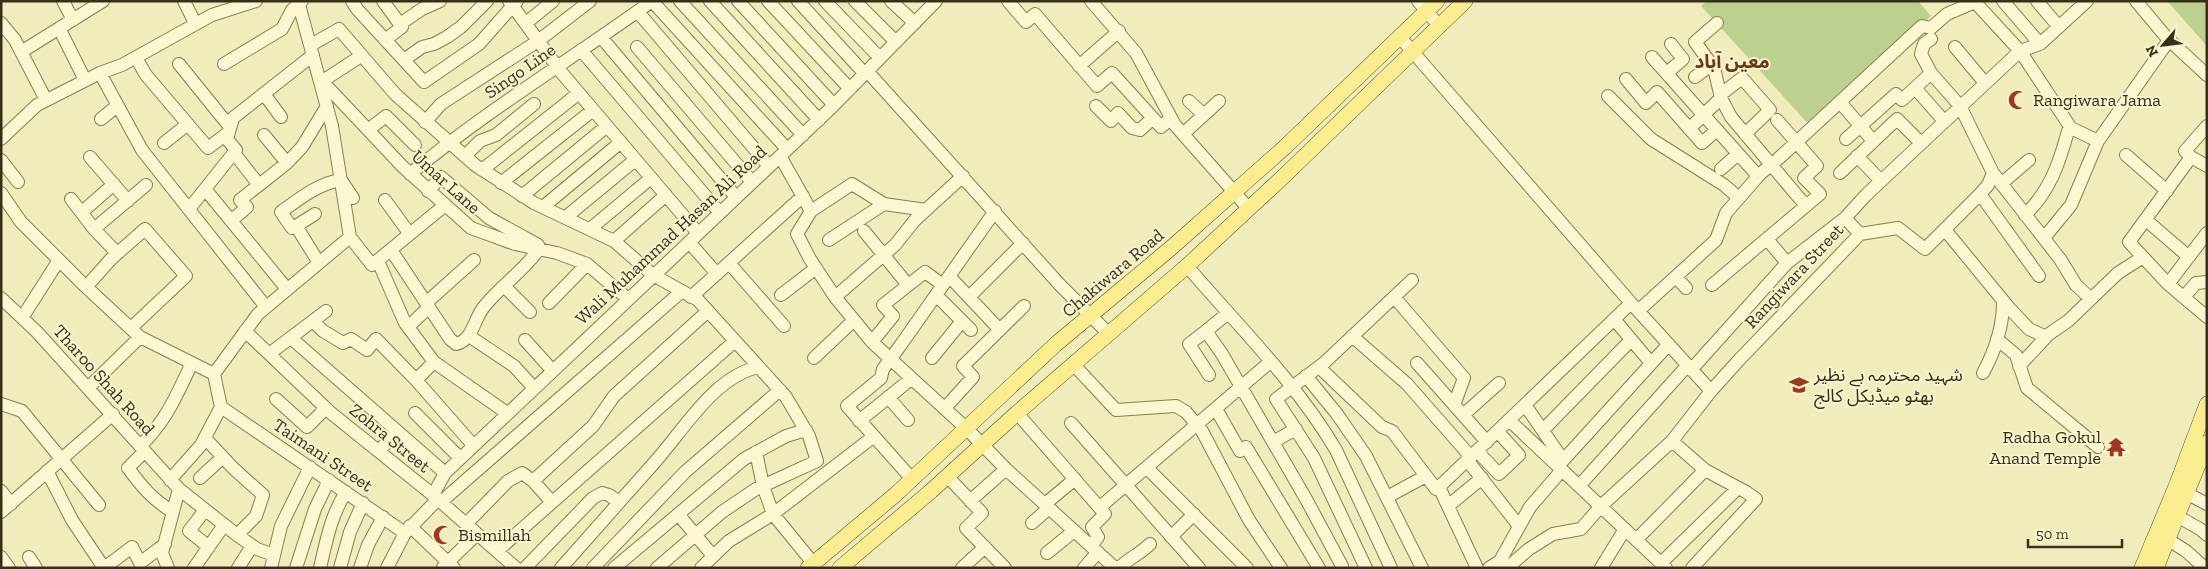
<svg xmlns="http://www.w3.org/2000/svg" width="2208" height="569" font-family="'Zilla Slab','Noto Sans Arabic',serif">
<rect width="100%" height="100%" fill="#f1ecbc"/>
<path fill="#bcd090" d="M 1707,1 L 1918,1 L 1931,16 L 1812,128 L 1701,6 Z
M 2167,1 L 2207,1 L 2207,46 Z"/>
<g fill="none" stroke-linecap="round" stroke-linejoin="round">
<defs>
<path id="minor" d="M 63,1 L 73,20
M 184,1 L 195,23
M 352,1 L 357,9 L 424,82 L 479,44 L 517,1
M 383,1 L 402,27 L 385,40
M 509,1 L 561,72 L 698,233
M 652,1 L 787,149
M 680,1 L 803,135
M 710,1 L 819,120
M 738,1 L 834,105
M 768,1 L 850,89
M 798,1 L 865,74
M 825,1 L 880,58
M 855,1 L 896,42
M 891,1 L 915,23
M 1008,1 L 1026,22 L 1035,14 L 1097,86 L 1112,73 L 1161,127 L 1170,119
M 1091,1 L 1136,53 L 1175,125 L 1249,209
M 1418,1 L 1440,27
M 1974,1 L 2020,51 L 2071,128 L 2098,141
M 2003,1 L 2040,44
M 2037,1 L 2059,27
M 2136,1 L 2167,38 L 2207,75
M 638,12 L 769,166
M 1,23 L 15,40 L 46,100
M 526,23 L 553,1
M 1717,23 L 1695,42 L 1714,68 L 1721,98 L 1731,117 L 1806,206
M 400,24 L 422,9 L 440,1
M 59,28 L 85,80
M 1399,36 L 1631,303 L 1711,391
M 601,37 L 736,197
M 311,45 L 339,29 L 395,94 L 475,165 L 534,203 L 614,241 L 653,275 L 698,300 L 786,397 L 809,436 L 817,461 L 756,489 L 722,512 L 657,568
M 637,47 L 752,182
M 1955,47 L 1985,83
M 581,50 L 720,213
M 21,52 L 103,1
M 1652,57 L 1758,176
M 136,58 L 146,75 L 208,148 L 229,132
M 404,60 L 422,47 L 434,44 L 447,37 L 461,27 L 487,1
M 179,64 L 230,127
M 224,64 L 282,29 L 292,10 L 302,1
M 1079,66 L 1119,31
M 867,71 L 1060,285 L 1109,334
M 100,73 L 142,150 L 266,307
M 1667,73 L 1683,59 L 1671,44
M 1695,77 L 1711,65
M 1626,79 L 1646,103 L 1657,92 L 1702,143 L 1717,130
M 322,81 L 402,166 L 471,228 L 515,244 L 557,253 L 587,264 L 628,299
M 321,82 L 361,56
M 1915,88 L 1944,121
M 264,94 L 281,117
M 1720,95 L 1742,78 L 1770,110 L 1745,134
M 1608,96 L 1651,139 L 1724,185 L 1739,198
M 1189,101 L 1204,115
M 1840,102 L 1873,141
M 1096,106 L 1111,121 L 1118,113 L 1132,128 L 1140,130 L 1153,118
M 101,119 L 117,106
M 425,122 L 441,104 L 538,41 L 590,1
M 1689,129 L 1721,98
M 368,130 L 386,116 L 415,145
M 1183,134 L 1219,101
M 264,135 L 287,163
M 1,139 L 37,105 L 100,73 L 122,65 L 212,15 L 256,1
M 1846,139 L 1896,94 L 1902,100 L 1931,73
M 164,143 L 188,124
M 234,153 L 259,185
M 2126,155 L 2167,191
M 465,156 L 480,141 L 496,135 L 534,104
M 780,156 L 811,211 L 797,234 L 810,259 L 835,297 L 872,342 L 967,429 L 1006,469 L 1115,568
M 1857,156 L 1881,181
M 90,157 L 128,201
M 2191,157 L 2185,151 L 2207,126
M 1,160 L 18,182
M 2207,166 L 2191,157 L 2129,242 L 2168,284 L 2207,317
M 1721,169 L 1738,154
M 482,170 L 579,93
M 1840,173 L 1897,119 L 1921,143
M 1993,173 L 2060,259 L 2076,285 L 2091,299
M 410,174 C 487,110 572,59 652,1
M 501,183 L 593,110
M 2001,184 L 2029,160
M 205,189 L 287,289
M 428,191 L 441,177 L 489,218 L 538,245
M 1,193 L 21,222 L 84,285 L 140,337
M 1980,194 L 2039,276
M 522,196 L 607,126
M 71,199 L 94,229 L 117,253
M 385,200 L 409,233
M 543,207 L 621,142
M 189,209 L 236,150 L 227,139 L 233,118 L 313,55
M 811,211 L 852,184 L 884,204 L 926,210
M 82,212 L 114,184
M 2025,215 C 2050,191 2059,164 2068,131 L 2071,128
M 566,217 L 635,160
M 2146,220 L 2189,257
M 231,221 L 247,207 L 240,200 L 287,163 L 302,147 L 327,106
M 296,226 L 315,214
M 94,229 L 146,185
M 590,229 L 651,178
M 864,231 L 908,285
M 1946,231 L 2010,309 L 2029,329 L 2046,337
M 1860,234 L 1898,228 L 1925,249 L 1980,194 L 1988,185 L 1993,173 L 1960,106 L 1931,73 L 1921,54 L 1924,44 L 1931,39
M 350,237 L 372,265 L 444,206
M 2044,238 L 2071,205 L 2098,141 L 2169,40
M 1767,239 L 1787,263
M 829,240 L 884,204
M 614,241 L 666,195
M 689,242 L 717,274
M 391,250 L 450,339 L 456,344 C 472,341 474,320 483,308 C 499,287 523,272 539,249
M 378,261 L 405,323 L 434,362 L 507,413
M 319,263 L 296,226 L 292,228 L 281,212 C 299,199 319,183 341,180 L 353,198
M 729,263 L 784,326
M 1187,266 C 1238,326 1296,382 1336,450 L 1391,568
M 949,276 L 999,329
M 1676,277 L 1686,288
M 2168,284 L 2207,233
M 1712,285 L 1820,194 L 1804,178 L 1817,166 L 1777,120
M 504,286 L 530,312
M 86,287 L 111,259 L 145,229 L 186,276 L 131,328
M 781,295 L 816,268
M 936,295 L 971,330
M 691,297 L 803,196
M 835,297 L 895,245 L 915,220 L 963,176
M 969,297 L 1023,243
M 1394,297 L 1464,378 L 1454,405
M 2184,297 L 2196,283 L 2207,282
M 1,298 L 37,332 L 179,489 L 237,535 L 257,549 L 274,555
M 426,303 L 474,260
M 549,303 L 587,264
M 1638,311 L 1716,240 L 1726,213 L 1760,174 L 1778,159 L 1922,26 L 1931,28 L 1947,14 L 1975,2
M 1227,314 L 1206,331 L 1222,354 L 1306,499 L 1342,566
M 22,318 L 59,260
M 1614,319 L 1651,363
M 313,321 L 323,331 L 343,343 L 351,339 L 367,350 L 376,339 L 416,380 L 473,445
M 408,327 L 429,307
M 245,331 L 331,413 L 433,495 L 516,568
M 1206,331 L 1189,344 L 1209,375
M 469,336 L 514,366 L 534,388
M 1352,336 L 1407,384 L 1471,457
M 291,338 L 445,473
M 1997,339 L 2016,355 L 2027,388 L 2098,447
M 525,340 L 552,370
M 872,342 L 893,316 L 883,305 L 925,272 L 943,285
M 269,354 L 326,311
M 814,358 L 853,321
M 932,358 L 962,321
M 1417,363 L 1487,442
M 1074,365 L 1116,410 L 1176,406 L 1186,412 L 1202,431 L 1249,520 L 1281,568
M 2019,366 L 2049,334 L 2068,321 L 2118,273 L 2143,257
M 1319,367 L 1382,427 L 1392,431 L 1436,489 L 1439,487
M 1691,370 L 1787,263 L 1845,218
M 1983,373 C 1995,351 2003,327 2003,302
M 1306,376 L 1337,414 L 1366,456 L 1422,568
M 416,380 L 434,362
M 88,388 L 140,337 L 214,374
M 888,397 L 908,420
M 276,399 L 307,427 L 326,408
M 1,404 L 22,411 L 99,505
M 1525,405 L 1563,460
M 221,407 L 405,533
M 945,408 L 973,377 L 963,366 L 1024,306
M 1216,409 L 1240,451 L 1246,447 L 1319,568
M 415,413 L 460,458
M 1017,413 L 1105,514 L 1092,527 L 1098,537 L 1091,546
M 1463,415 L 1499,383
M 1509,420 L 1666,568
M 859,421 L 911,379
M 1071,423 L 1199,568
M 1543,430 L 1631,340
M 205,438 L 233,468 L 263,495 L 256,516 L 237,535
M 1672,441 L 1705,470 L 1746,492 L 1756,499 L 1692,568
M 1273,442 L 1296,429
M 140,446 C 166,422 177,394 192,363
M 145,451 L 128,468 C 143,488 152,499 173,512
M 379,451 L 397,431
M 1477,451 L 1499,474 L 1519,455 L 1498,432
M 756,452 L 763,486 L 773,514 L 813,563
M 1467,460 L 1519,526
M 1558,466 L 1668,345
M 1147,468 L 1247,568
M 47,471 L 72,520 L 104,568
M 947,476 L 982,513 L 966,528 L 1005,568
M 200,478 L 223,457
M 912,479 L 847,406 L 881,378 L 883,369 L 900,346 L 995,211
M 170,480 L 201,445 L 221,407 L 214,374 L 258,314 L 350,237 L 332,126 L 298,1
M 533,481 L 593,426 L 614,396 L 708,311
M 1579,486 L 1687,366
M 1,491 L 11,504
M 2186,493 L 2207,504
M 433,495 L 445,473 L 831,108 L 936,1
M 1387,497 L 1426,476
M 970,501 L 1006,469
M 441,502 L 681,292
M 1045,504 L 1075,479
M 1448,506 L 1482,478
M 1100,507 L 1270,362
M 205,510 L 189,531 L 209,547
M 1,512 L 113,414
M 678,514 L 713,556
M 2177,516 L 2200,529 L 2207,535
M 1032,523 L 1049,508
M 466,524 L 508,481 L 522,473 L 533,481 L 551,501
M 410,526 L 454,568
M 1171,537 L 1194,514
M 2167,539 L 2186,551 L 2205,568
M 1636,540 L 1705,470
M 497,551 L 735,341
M 1047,553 L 1074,531
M 1,557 L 9,568
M 29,557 L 36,568
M 1661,563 L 1738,488
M 443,567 L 477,534
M 104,568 L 132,547 L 140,563 L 165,544
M 168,568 L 162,553 L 179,489
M 194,568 L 224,525
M 238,568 L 252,546
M 271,568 L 281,526 L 310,467
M 296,568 L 315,509 L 329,480
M 320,568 C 326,542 331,515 346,492
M 340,568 L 350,532 L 363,503
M 360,568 L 368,545 L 383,517
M 387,568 L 405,533 L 438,499
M 525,568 L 593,498 L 602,493 L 609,495 L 619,502
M 561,568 C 592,533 623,498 654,463 C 683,431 714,376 759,367
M 593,568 L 685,472 L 780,390
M 614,568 L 744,459 L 786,436 L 806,430
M 701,568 L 729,541 L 773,514 L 873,437
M 962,568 L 985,547
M 1084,568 L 1098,552
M 1119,568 C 1129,558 1140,554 1150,544
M 1366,568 L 1314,458 L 1276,399 L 1324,363 L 1412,280
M 1477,568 L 1439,487 L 1631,303
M 1489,568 L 1500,561 L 1530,507 L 1562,470
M 1507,568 L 1529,549 L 1553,534 L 1581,529 L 1601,506 L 1672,441 L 1711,391 L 1739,360 L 1860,234 L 1845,218 L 1866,195 L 2020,51 L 2040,44 L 2087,1
M 1601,568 L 1625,529"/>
<path id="major" d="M 808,568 L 895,495 L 1056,344 L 1171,248 L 1284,148 L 1437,1
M 840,568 L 931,491 L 1017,413 L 1187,266 L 1284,176 L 1465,1
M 2142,568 L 2177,484 L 2207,404
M 2156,568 L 2207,443"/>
</defs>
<use href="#minor" stroke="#8a7c54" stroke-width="14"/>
<use href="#major" stroke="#574829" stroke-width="16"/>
<use href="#minor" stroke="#fcf7d0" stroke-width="12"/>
<use href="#major" stroke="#f9ed90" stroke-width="15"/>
</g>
<defs>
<symbol id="mosque-bare" viewBox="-9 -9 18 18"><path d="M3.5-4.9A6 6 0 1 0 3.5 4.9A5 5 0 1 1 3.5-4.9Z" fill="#9f381f" stroke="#f8f4cd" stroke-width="2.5" paint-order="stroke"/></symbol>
<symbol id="university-bare" viewBox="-9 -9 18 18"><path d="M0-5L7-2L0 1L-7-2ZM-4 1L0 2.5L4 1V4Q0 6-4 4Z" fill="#9f381f" stroke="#f8f4cd" stroke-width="2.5" paint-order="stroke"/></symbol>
<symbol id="temple-bare" viewBox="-9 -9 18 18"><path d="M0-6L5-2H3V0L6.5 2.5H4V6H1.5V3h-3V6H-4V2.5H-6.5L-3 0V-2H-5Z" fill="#9f381f" stroke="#f8f4cd" stroke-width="2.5" paint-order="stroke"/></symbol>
</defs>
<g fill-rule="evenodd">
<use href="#mosque-bare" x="2004" y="86" width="28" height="28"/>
<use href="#university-bare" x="1785" y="371" width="28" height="28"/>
<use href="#temple-bare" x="2102" y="433" width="28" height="28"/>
<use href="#mosque-bare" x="429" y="521" width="28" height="28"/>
</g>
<g text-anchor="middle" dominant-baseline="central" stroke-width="4" stroke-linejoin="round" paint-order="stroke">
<g font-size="18" fill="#382f1a" stroke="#f8f4cd">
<text transform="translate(520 71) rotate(-35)">Singo Line</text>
<text transform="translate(446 182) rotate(42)">Umar Lane</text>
<text transform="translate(671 235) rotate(-43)">Wali Muhammad Hasan Ali Road</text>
<text transform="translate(1113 273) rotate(-40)">Chakiwara Road</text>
<text transform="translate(1794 276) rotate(-47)">Rangiwara Street</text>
<text transform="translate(104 380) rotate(48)">Tharoo Shah Road</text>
<text transform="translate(390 438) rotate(39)">Zohra Street</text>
<text transform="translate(323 455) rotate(34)">Taimani Street</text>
</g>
<g font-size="18" fill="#382f1a" stroke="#f8f4cd" text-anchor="start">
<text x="2033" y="100">Rangiwara Jama</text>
<text x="1814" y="375">شہید محترمہ بے نظیر<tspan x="1814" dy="21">بھٹو میڈیکل کالج</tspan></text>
<text x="2101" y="437" text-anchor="end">Radha Gokul<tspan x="2101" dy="21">Anand Temple</tspan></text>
<text x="458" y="535">Bismillah</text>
</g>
<g font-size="19" font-weight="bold" fill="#693816" stroke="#f8f4cd">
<text x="1732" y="61">معین آباد</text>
</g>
</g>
<rect width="2208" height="569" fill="none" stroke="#382f1a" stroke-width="5"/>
<g transform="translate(2163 45) rotate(242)" stroke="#f8f4cd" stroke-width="4" paint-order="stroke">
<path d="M0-4L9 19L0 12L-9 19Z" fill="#382f1a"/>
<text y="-8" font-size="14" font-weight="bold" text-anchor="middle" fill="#382f1a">N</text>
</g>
<path d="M2028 539v8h94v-8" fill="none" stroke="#382f1a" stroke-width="2.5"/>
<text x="2036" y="539" font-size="15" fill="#382f1a" stroke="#f8f4cd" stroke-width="4" paint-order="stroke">50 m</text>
</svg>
